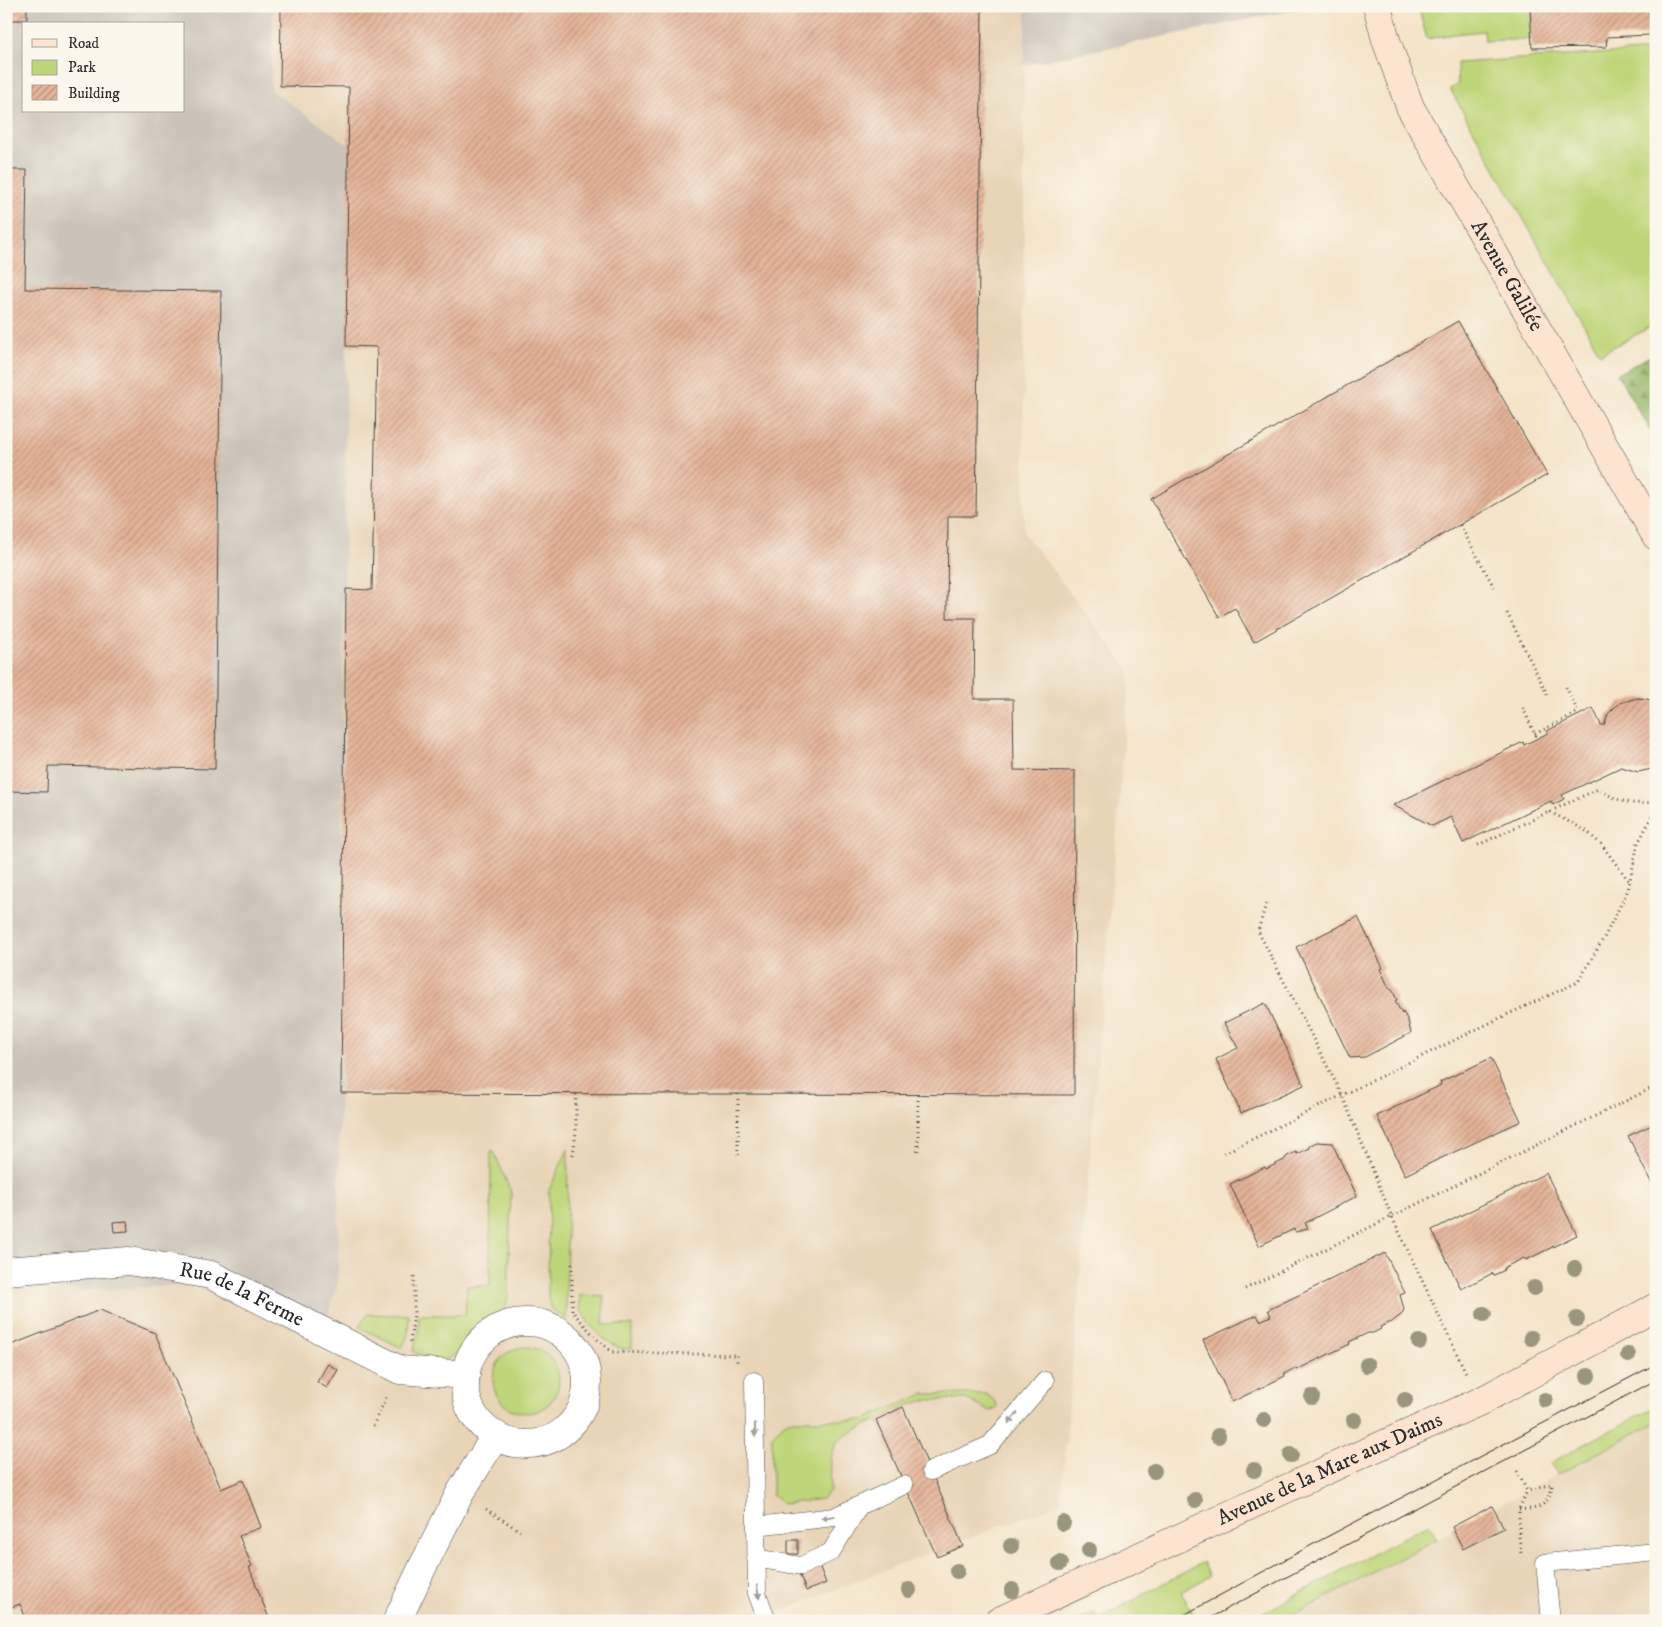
<svg xmlns="http://www.w3.org/2000/svg" width="1662" height="1627" font-family="'IM FELL DW Pica',serif">
<defs>
<pattern id="forest-firs" width="22" height="20" patternUnits="userSpaceOnUse" patternTransform="scale(1.25)"><rect width="22" height="20" fill="#97b669"/><path d="M5 1l3.5 6h-7zM16 11l3.5 6h-7z" fill="#7b9457"/></pattern>
<pattern id="building-hatch" width="6" height="6" patternUnits="userSpaceOnUse" patternTransform="scale(1.25)"><rect width="6" height="6" fill="#e5b398"/><path d="M-1 1l2-2M0 6l6-6M5 7l2-2" fill="none" stroke="#ba927c"/></pattern>
</defs>
<rect width="100%" height="100%" fill="#fbf7ec"/>
<filter id="ink" filterUnits="userSpaceOnUse"><feTurbulence type="fractalNoise" baseFrequency=".02" numOctaves="2"/><feDisplacementMap in="SourceGraphic" scale="10" xChannelSelector="R" yChannelSelector="G"/><feConvolveMatrix kernelMatrix="1 2 1 2 8 2 1 2 1" color-interpolation-filters="sRGB"/></filter>
<filter id="wash" filterUnits="userSpaceOnUse"><feTurbulence type="fractalNoise" baseFrequency=".0096" numOctaves="4" result="noise"/><feDisplacementMap in="SourceGraphic" scale="20" xChannelSelector="R" yChannelSelector="G"/><feGaussianBlur stdDeviation="1.12" result="paint"/><feColorMatrix in="noise" values="0 0 0 0 0 0 0 0 0 0 0 0 0 0 0 0 0 1.4 0 .05"/><feComposite in="paint" operator="in"/></filter>
<g filter="url(#wash)">
<rect width="100%" height="100%" fill="#f4e4c9"/>
<path fill="#e8d4b7" d="M 273,6 L 1026,6 L 1024,65 L 1024,533 L 1130,671 L 1061,1503 L 753,1621 L 6,1621 L 6,1288 L 88,1290 L 193,1285 L 348,144 L 271,90 Z
M 1656,1422 L 1656,1621 L 1282,1621 L 1437,1539 Z"/>
<path fill="#cbc2b8" fill-rule="evenodd" d="M 6,6 L 273,6 L 271,90 L 348,144 L 338,1284 L 319,1341 L 193,1285 L 87,1290 L 6,1288 ZM 24,24 L 184,24 L 184,111 L 24,111 Z
M 1026,6 L 1314,6 L 1024,65 Z"/>
<path fill="#bfd579" stroke="#758052" d="M 1418,6 L 1530,6 L 1532,39 L 1485,41 L 1484,31 L 1454,34 L 1427,39 Z
M 1656,50 L 1656,324 L 1600,354 L 1450,89 L 1458,84 L 1457,63 Z
M 568,1149 L 566,1319 L 551,1309 L 548,1296 L 549,1190 Z
M 491,1152 L 494,1152 L 511,1192 L 508,1295 C 507,1300 507,1306 504,1310 C 499,1317 483,1322 475,1329 C 467,1338 462,1353 450,1358 C 438,1363 424,1356 413,1352 L 419,1331 L 419,1315 L 465,1315 L 467,1286 L 490,1286 Z
M 580,1295 L 604,1296 L 603,1325 L 632,1325 L 632,1349 L 619,1348 L 603,1338 L 590,1325 L 580,1309 Z
M 367,1314 L 409,1315 L 408,1335 L 402,1348 L 359,1327 Z
M493 1380a33 33 0 1 1 66 0a33 33 0 1 1-66 0Z
M 924,1394 L 986,1394 L 993,1399 L 997,1404 L 996,1408 L 989,1411 L 966,1399 L 926,1400 L 903,1407 L 848,1434 L 836,1442 L 831,1458 L 830,1491 L 822,1499 L 784,1504 L 780,1502 L 772,1494 L 772,1436 L 782,1425 L 788,1421 L 794,1420 L 863,1420 Z
M 1656,1406 L 1656,1422 L 1557,1475 L 1550,1463 Z
M 1429,1524 L 1437,1539 L 1282,1621 L 1248,1621 Z
M 1203,1562 L 1210,1576 L 1181,1592 L 1197,1621 L 1077,1621 L 1095,1613 L 1099,1619 Z"/>
<path fill="url(#forest-firs)" stroke="#61704a" d="M 1656,353 L 1656,440 L 1617,374 Z"/>
<g id="blocks">
<path fill="url(#building-hatch)" d="M 6,6 L 27,6 L 27,20 L 6,20 Z
M 281,6 L 982,6 L 976,516 L 948,516 L 947,618 L 975,618 L 974,699 L 1013,699 L 1014,770 L 1075,771 L 1074,1095 L 341,1093 L 346,589 L 372,590 L 377,347 L 346,346 L 349,87 L 280,86 Z
M 1530,6 L 1649,6 L 1650,35 L 1607,37 L 1606,47 L 1532,48 Z
M 6,170 L 27,170 L 25,289 L 221,291 L 215,769 L 48,766 L 47,792 L 6,791 Z
M 1458,321 L 1547,475 L 1254,642 L 1235,608 L 1219,617 L 1151,499 Z
M 1637,698 L 1647,699 L 1656,702 L 1656,768 L 1638,772 L 1621,767 L 1562,795 L 1564,799 L 1553,805 L 1551,801 L 1463,843 L 1451,817 L 1432,826 L 1393,805 L 1523,742 L 1524,745 L 1548,733 L 1547,731 L 1593,708 L 1601,725 L 1604,725 L 1608,714 L 1614,708 L 1620,703 Z
M 1358,917 L 1383,968 L 1380,969 L 1389,988 L 1393,991 L 1397,1000 L 1395,1001 L 1402,1014 L 1403,1012 L 1408,1021 L 1411,1033 L 1365,1057 L 1350,1058 L 1296,947 Z
M 1265,1003 L 1304,1085 L 1241,1113 L 1216,1059 L 1238,1048 L 1224,1023 Z
M 1491,1058 L 1521,1121 L 1405,1175 L 1377,1116 L 1441,1085 L 1440,1082 Z
M 1656,1123 L 1656,1192 L 1628,1136 Z
M 1317,1142 L 1332,1143 L 1357,1196 L 1305,1223 L 1308,1229 L 1295,1232 L 1294,1229 L 1259,1246 L 1230,1184 L 1265,1167 L 1266,1169 L 1284,1160 L 1287,1156 L 1296,1152 L 1297,1154 L 1310,1148 L 1309,1146 Z
M 1546,1173 L 1577,1235 L 1526,1260 L 1524,1258 L 1505,1267 L 1503,1271 L 1494,1275 L 1493,1273 L 1461,1289 L 1432,1230 Z
M 127,1221 L 128,1231 L 114,1232 L 113,1222 Z
M 1385,1253 L 1405,1293 L 1400,1295 L 1404,1309 L 1402,1314 L 1393,1321 L 1380,1327 L 1381,1329 L 1373,1333 L 1368,1333 L 1349,1342 L 1350,1344 L 1296,1370 L 1295,1368 L 1284,1374 L 1285,1376 L 1232,1402 L 1203,1340 L 1257,1315 L 1260,1321 L 1271,1316 L 1268,1310 Z
M 100,1310 L 155,1333 L 221,1489 L 243,1480 L 261,1527 L 239,1536 L 252,1566 L 249,1567 L 270,1621 L 27,1621 L 20,1604 L 6,1609 L 6,1347 Z
M 328,1364 L 338,1370 L 327,1388 L 317,1382 Z
M 903,1407 L 963,1546 L 937,1557 L 876,1420 Z
M 1492,1506 L 1504,1528 L 1463,1549 L 1452,1527 Z
M 788,1540 L 798,1540 L 798,1554 L 788,1554 Z
M 819,1565 L 826,1583 L 806,1591 L 799,1573 Z"/>
</g>
</g>
<g filter="url(#ink)">
<use href="#blocks" fill-opacity="0" stroke="#494743" stroke-width="1"/>
<g fill="none" stroke-linecap="round" stroke-linejoin="round">
<defs>
<path id="lane" d="M 754,1381 L 757,1593 L 767,1621
M 931,1471 L 990,1445 L 1045,1381
M 756,1526 L 834,1517 L 904,1485
M 756,1558 L 801,1566 L 831,1552 L 859,1506
M 1551,1621 L 1545,1563 L 1656,1552"/>
<g id="street">
<path id="s1" d="M 6,1271 L 129,1261 L 211,1275 L 400,1370 L 466,1375"/>
<circle cx="526" cy="1383" r="61"/>
<path d="M 397,1621 L 421,1570 L 460,1493 L 496,1435"/>
</g>
<g id="secondary">
<path id="s2" d="M 1377,6 L 1386,40 L 1410,107 L 1656,536"/>
<path id="s3" d="M 999,1621 L 1353,1458 L 1481,1401 L 1656,1307"/>
</g>
</defs>
<use href="#lane" stroke="#494743" stroke-width="19"/>
<use href="#street" stroke="#494743" stroke-width="29"/>
<use href="#secondary" stroke="#494743" stroke-width="29"/>
<path stroke="#494743" stroke-width="3" stroke-dasharray="1 4" stroke-linecap="butt" d="M 1460,525 L 1495,589
M 1507,613 L 1548,696
M 1523,708 L 1537,739
M 1535,734 L 1578,712 L 1566,687
M 1550,812 L 1585,830 L 1601,844 L 1629,881
M 1478,845 L 1598,789 C 1618,801 1632,807 1656,801
M 1266,904 L 1258,931 L 1342,1095 L 1392,1217 L 1467,1375
M 738,1094 L 738,1158
M 918,1095 L 918,1155
M 1224,1153 L 1504,1016 L 1578,982 L 1605,936 L 1628,890 L 1638,843 L 1656,809
M 573,1155 L 576,1132 L 576,1094
M 572,1264 L 572,1311 L 597,1339 L 612,1352 L 737,1355 L 737,1362
M 1245,1289 L 1656,1086
M 410,1342 L 414,1315 L 414,1275
M 373,1426 L 387,1395
M 1517,1471 L 1527,1491 L 1519,1509 L 1519,1536 L 1521,1553
M 486,1509 L 520,1531
M 1519,1509 C 1538,1511 1551,1504 1552,1484 L 1527,1491"/>
<use href="#lane" stroke="#fff" stroke-width="18"/>
<use href="#street" stroke="#fff" stroke-width="28"/>
<use href="#secondary" stroke="#fde4d1" stroke-width="28"/>
<path stroke="#2b2b2b" stroke-width="1" d="M 1173,1621 L 1319,1541 L 1656,1364
M 1204,1621 L 1656,1380"/>
</g>
<g fill="#9a967d">
<circle cx="1575" cy="1268" r="8"/>
<circle cx="1534" cy="1288" r="8"/>
<circle cx="1484" cy="1314" r="8"/>
<circle cx="1577" cy="1319" r="8"/>
<circle cx="1531" cy="1338" r="8"/>
<circle cx="1419" cy="1342" r="8"/>
<circle cx="1628" cy="1355" r="8"/>
<circle cx="1367" cy="1365" r="8"/>
<circle cx="1588" cy="1376" r="8"/>
<circle cx="1312" cy="1397" r="8"/>
<circle cx="1405" cy="1400" r="8"/>
<circle cx="1545" cy="1400" r="8"/>
<circle cx="1264" cy="1420" r="8"/>
<circle cx="1354" cy="1420" r="8"/>
<circle cx="1218" cy="1436" r="8"/>
<circle cx="1291" cy="1455" r="8"/>
<circle cx="1254" cy="1470" r="8"/>
<circle cx="1154" cy="1471" r="8"/>
<circle cx="1195" cy="1500" r="8"/>
<circle cx="1063" cy="1523" r="8"/>
<circle cx="1011" cy="1546" r="8"/>
<circle cx="1089" cy="1550" r="8"/>
<circle cx="1060" cy="1563" r="8"/>
<circle cx="957" cy="1571" r="8"/>
<circle cx="909" cy="1590" r="8"/>
<circle cx="1012" cy="1590" r="8"/>
</g>
<defs><path id="oneway-solid" d="M-6-.8H1V-3.2L6.5 0L1 3.2V.8H-6Z" transform="scale(1.25)"/></defs>
<g fill="#a0a0a0">
<use href="#oneway-solid" transform="translate(1013 1418) rotate(131)"/>
<use href="#oneway-solid" transform="translate(755 1430) rotate(89)"/>
<use href="#oneway-solid" transform="translate(828 1517) rotate(171)"/>
<use href="#oneway-solid" transform="translate(758 1592) rotate(80)"/>
</g>
</g>
<g text-anchor="middle" dominant-baseline="central" stroke-width="4.5" stroke-linejoin="round" paint-order="stroke">
<g font-size="21" fill="#2b2b2b" stroke="#fbf7ec">
<text stroke="none"><textPath href="#s2" startOffset="301">Avenue Galilée</textPath></text>
<text stroke="none"><textPath href="#s1" startOffset="242">Rue de la Ferme</textPath></text>
<text stroke="none"><textPath href="#s3" startOffset="364">Avenue de la Mare aux Daims</textPath></text>
</g>
</g>
<rect width="1662" height="1627" fill="none" stroke="#fbf7ec" stroke-width="25"/>
<rect x="22" y="22" width="162" height="90" fill="#fbf7ec" stroke="#a8a59f"/>
<rect x="32" y="39" width="25" height="8" fill="#fde4d1" stroke="#a8a59f"/>
<text x="68" y="48" font-size="15" fill="#2b2b2b">Road</text>
<rect x="32" y="60" width="25" height="15" fill="#bfd579" stroke="#a8a59f"/>
<text x="68" y="72" font-size="15" fill="#2b2b2b">Park</text>
<rect x="32" y="85" width="25" height="15" fill="url(#building-hatch)" stroke="#a8a59f"/>
<text x="68" y="98" font-size="15" fill="#2b2b2b">Building</text>
</svg>
